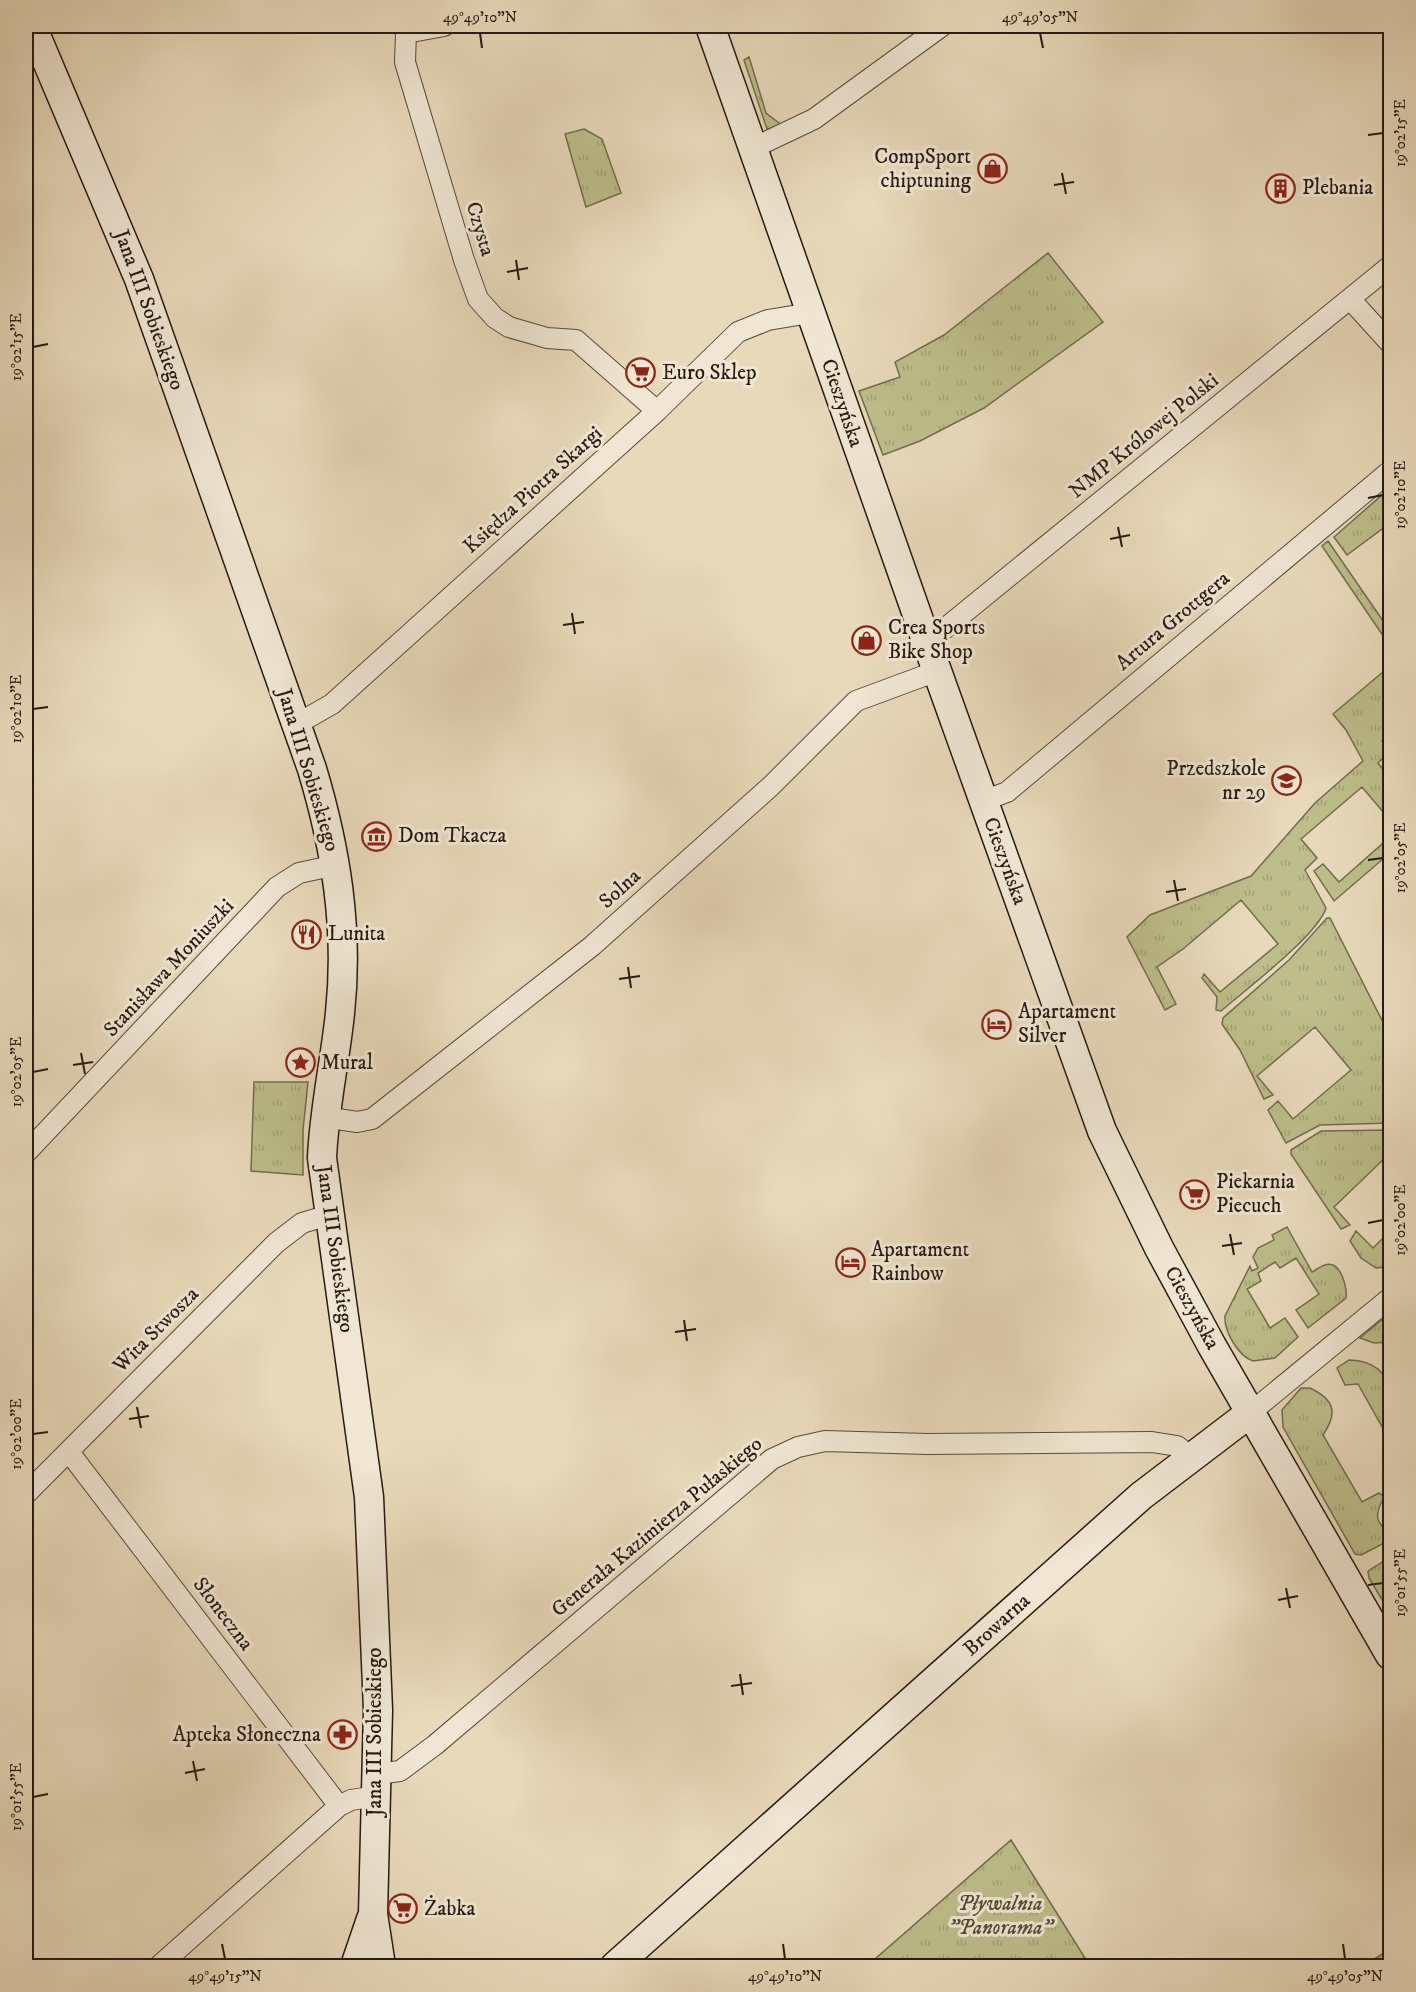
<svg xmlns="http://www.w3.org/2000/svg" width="1416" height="1992" font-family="'IM FELL DW Pica',serif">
<defs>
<pattern id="grass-tufts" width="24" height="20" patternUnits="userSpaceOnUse" patternTransform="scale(1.5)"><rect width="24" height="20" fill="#bebd8b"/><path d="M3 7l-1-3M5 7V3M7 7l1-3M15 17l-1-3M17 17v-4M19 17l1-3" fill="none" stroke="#a3a277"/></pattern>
</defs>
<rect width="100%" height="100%" fill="#e8d9bb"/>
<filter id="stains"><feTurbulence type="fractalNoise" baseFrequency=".00333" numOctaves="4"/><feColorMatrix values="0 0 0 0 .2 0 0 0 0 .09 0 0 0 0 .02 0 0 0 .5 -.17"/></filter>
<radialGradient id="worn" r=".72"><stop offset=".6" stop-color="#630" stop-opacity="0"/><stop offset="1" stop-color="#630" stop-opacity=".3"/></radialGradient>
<path fill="url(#grass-tufts)" stroke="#726c4e" stroke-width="1.5" d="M 749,57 L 766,113 L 783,126 L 767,129 L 744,60 Z
M 584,129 L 602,139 L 621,193 L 586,207 L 565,134 Z
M 1048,253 L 1103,322 L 984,408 L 920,441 L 883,455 L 859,391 L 900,377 L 895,362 L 944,335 Z
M 1390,488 L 1390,523 L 1347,555 L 1334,537 Z
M 1328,541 L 1390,631 L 1390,646 L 1322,546 Z
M 1390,666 L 1390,732 L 1382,741 L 1390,751 L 1378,763 L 1390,778 L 1390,820 L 1362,787 L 1301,839 L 1317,858 L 1305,870 L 1326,908 C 1318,935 1244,991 1221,1011 L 1216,1010 L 1217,997 L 1202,978 L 1204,974 L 1220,992 L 1278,944 L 1241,900 L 1183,949 L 1157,967 L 1176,1004 L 1165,1010 L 1127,937 L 1150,915 L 1251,876 L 1315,803 L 1363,761 L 1346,730 L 1333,714 Z
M 1390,837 L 1390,853 L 1334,901 L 1314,871 L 1323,864 L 1339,882 Z
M 1327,918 L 1330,918 L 1390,1036 L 1390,1123 L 1320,1125 L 1286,1143 L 1268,1110 L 1278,1101 L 1293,1119 L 1351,1070 L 1315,1027 L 1257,1076 L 1273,1095 L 1264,1099 L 1240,1050 L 1222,1024 L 1223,1018 L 1289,960 Z
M 254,1082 L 308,1082 L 303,1130 L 303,1175 L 251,1171 Z
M 1390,1130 L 1390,1157 L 1388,1155 L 1334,1207 L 1350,1225 L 1341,1229 L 1291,1154 L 1291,1150 L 1321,1131 Z
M 1287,1227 L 1312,1272 C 1316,1270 1321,1266 1325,1265 C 1341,1260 1347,1287 1346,1298 L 1308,1328 L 1296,1310 L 1319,1294 L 1296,1258 L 1280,1268 L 1275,1262 L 1258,1273 L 1261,1281 L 1247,1289 L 1270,1328 L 1285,1318 L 1298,1337 L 1275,1358 L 1253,1361 C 1238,1356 1224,1331 1225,1316 L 1250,1266 L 1252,1271 L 1258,1268 L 1253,1257 L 1258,1248 L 1274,1240 L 1272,1235 Z
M 1356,1231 L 1373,1248 L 1390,1231 L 1390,1263 L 1386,1267 L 1376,1268 L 1361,1258 L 1350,1241 Z
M 1390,1313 L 1390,1342 L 1374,1343 L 1360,1338 Z
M 1349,1360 C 1400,1362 1391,1404 1390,1441 L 1358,1384 L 1345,1385 L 1337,1368 Z
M 1301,1388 L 1310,1388 C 1335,1400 1338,1413 1323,1435 L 1362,1502 L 1379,1493 L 1384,1497 C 1369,1525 1384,1521 1390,1540 L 1361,1555 L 1355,1554 L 1283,1427 L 1282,1410 Z
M 1390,1557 L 1390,1613 L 1369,1578 L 1368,1571 Z
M 1011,1840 L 1090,1966 L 867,1966 Z
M 1390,1949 L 1390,1966 L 1363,1966 Z"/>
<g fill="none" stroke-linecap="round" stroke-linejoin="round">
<defs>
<path id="street" d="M 444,26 L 406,33 L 405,62 L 464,260 L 478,299 L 495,318 L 509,327 L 547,338 L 576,340 L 657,411
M 753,148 L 814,119 L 942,26
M 1350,299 L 1390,343
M 927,643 L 1390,266
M 297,724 L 332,704 L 657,411 L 738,332 L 768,320 L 810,313
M 983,801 L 1007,792 L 1390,471
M 324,1117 L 357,1122 L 372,1119 L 592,946 L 771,786 L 856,701 L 937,671
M 26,1153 L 277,887 L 299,873 L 336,865
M 1250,1413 L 1390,1298
M 69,1452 L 339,1806
M 26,1494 L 276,1243 L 302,1223 L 329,1215
M 377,1774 L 400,1771 L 435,1745 L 772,1459 L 798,1447 L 825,1441 L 927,1444 L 1152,1442 L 1177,1446 L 1190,1456
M 159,1966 L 339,1806 L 351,1800 L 377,1796"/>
<path id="secondary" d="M 32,26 L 139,279 L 312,769 C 336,849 349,929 340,1013 C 335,1062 324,1109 322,1158 L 369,1497 L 378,1710 L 373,1914 L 381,1966
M 710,26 L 927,643 L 1102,1131 L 1159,1248 L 1212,1346 L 1390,1655
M 355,1966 L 371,1919
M 615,1966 L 1141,1496 L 1250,1413"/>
</defs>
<use href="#street" stroke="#574a3c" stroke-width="22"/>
<use href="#secondary" stroke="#271a12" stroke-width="31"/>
<use href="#street" stroke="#f0e6d3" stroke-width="20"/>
<use href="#secondary" stroke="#f0e6d3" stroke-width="28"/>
</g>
<path fill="none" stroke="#271a12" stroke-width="2" d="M 480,33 L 482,48M 1040,33 L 1043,48M 1368,135 L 1383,133M 1062,173 L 1066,194M 1054,185 L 1074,182M 516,260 L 519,280M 507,272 L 528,268M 33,347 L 48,344M 1368,498 L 1383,495M 1118,527 L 1122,547M 1110,539 L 1130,535M 572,613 L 575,634M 563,625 L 584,622M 33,709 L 48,707M 1368,860 L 1383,858M 1174,880 L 1178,901M 1166,892 L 1186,889M 628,967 L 631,988M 619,979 L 640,976M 81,1053 L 85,1074M 73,1065 L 93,1062M 33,1072 L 48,1069M 1368,1223 L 1383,1220M 1230,1234 L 1234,1255M 1222,1246 L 1242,1243M 684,1320 L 687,1341M 675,1332 L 696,1329M 137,1407 L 141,1428M 129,1419 L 149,1416M 33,1434 L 48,1432M 1368,1585 L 1383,1583M 1286,1588 L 1290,1608M 1278,1600 L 1298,1596M 740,1674 L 743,1695M 731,1686 L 752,1683M 193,1761 L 197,1781M 185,1773 L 205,1769M 33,1797 L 48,1794M 222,1944 L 225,1959M 783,1944 L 785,1959M 1343,1944 L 1345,1959"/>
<defs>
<symbol id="shop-ring" viewBox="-11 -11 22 22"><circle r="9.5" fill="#f0e6d3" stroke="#8f2418" stroke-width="1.5"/><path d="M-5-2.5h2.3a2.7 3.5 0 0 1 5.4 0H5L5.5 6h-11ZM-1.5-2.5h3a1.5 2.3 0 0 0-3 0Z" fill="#8f2418"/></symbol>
<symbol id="building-ring" viewBox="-11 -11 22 22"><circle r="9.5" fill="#f0e6d3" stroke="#8f2418" stroke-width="1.5"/><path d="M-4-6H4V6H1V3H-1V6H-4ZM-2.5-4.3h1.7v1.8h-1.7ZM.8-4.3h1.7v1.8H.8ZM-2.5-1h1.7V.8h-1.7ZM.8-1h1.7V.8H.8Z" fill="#8f2418"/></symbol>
<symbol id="supermarket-ring" viewBox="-11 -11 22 22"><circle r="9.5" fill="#f0e6d3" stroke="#8f2418" stroke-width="1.5"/><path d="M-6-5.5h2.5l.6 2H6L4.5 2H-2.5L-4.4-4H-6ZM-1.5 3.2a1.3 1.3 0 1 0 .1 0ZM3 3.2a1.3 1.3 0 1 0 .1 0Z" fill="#8f2418"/></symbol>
<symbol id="school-ring" viewBox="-11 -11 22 22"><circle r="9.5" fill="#f0e6d3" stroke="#8f2418" stroke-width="1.5"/><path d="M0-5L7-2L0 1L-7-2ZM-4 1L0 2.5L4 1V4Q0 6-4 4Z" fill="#8f2418"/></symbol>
<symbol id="museum-ring" viewBox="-11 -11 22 22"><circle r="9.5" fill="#f0e6d3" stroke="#8f2418" stroke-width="1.5"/><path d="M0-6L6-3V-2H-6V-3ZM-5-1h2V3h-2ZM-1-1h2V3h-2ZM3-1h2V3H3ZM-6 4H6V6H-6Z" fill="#8f2418"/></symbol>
<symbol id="restaurant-ring" viewBox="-11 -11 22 22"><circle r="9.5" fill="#f0e6d3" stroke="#8f2418" stroke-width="1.5"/><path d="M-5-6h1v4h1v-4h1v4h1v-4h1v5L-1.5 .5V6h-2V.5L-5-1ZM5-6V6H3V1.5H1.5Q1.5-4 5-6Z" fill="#8f2418"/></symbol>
<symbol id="hotel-ring" viewBox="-11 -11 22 22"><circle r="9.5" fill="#f0e6d3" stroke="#8f2418" stroke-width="1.5"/><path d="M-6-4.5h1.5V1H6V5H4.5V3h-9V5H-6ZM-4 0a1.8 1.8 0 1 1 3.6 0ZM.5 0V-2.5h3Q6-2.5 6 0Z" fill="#8f2418"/></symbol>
<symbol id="sight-ring" viewBox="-11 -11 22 22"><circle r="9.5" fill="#f0e6d3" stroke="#8f2418" stroke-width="1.5"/><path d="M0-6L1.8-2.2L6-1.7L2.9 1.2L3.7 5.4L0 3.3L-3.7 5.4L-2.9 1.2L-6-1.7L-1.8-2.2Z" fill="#8f2418"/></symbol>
<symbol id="pharmacy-ring" viewBox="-11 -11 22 22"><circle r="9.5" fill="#f0e6d3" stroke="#8f2418" stroke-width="1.5"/><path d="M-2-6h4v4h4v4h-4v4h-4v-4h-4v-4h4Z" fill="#8f2418"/></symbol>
</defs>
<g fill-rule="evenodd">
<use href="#shop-ring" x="976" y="152" width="33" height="33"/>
<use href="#building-ring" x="1264" y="172" width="33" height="33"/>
<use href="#supermarket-ring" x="624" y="356" width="33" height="33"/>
<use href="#shop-ring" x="850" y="624" width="33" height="33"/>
<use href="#school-ring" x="1270" y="764" width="33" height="33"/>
<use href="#museum-ring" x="360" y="820" width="33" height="33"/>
<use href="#restaurant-ring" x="290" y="918" width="33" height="33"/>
<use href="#hotel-ring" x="980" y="1008" width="33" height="33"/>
<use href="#sight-ring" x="284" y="1046" width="33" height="33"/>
<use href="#supermarket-ring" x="1178" y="1178" width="33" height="33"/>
<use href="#hotel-ring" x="834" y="1246" width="33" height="33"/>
<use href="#pharmacy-ring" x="326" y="1718" width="33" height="33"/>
<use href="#supermarket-ring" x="386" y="1892" width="33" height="33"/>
</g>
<g text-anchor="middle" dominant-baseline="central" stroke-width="6" stroke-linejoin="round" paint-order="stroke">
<g font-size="21" fill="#271a12" stroke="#f0e6d3" text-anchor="start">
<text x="971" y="157" text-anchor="end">CompSport<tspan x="971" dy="24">chiptuning</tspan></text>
<text x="1302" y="188">Plebania</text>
<text x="662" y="373">Euro Sklep</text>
<text x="888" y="628">Crea Sports<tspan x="888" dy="24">Bike Shop</tspan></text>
<text x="1266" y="769" text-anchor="end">Przedszkole<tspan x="1266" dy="24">nr 29</tspan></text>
<text x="398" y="836">Dom Tkacza</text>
<text x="328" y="934">Lunita</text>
<text x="1018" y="1012">Apartament<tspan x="1018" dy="24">Silver</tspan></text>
<text x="321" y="1063">Mural</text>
<text x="1216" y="1182">Piekarnia<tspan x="1216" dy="24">Piecuch</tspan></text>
<text x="871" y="1250">Apartament<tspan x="871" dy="24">Rainbow</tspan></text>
<text x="321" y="1735" text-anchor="end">Apteka Słoneczna</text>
<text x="424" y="1909">Żabka</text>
</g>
<g font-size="21" fill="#271a12" stroke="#f0e6d3">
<text transform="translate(480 229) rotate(73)">Czysta</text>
<text transform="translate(149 310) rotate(70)">Jana III Sobieskiego</text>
<text transform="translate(842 403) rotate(71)">Cieszyńska</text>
<text transform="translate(1144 436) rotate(-39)">NMP Królowej Polski</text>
<text transform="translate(533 490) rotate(-42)">Księdza Piotra Skargi</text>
<text transform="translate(1173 621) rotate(-40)">Artura Grottgera</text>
<text transform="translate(308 770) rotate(73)">Jana III Sobieskiego</text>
<text transform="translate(1005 861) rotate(70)">Cieszyńska</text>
<text transform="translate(620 889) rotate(-42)">Solna</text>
<text transform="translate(169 968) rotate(-47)">Stanisława Moniuszki</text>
<text transform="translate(335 1249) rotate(82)">Jana III Sobieskiego</text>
<text transform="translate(1192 1308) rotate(61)">Cieszyńska</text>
<text transform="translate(156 1330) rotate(-45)">Wita Stwosza</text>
<text transform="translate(657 1527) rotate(-40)">Generała Kazimierza Pułaskiego</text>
<text transform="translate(223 1614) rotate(53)">Słoneczna</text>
<text transform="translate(997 1625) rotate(-42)">Browarna</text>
<text transform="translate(375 1732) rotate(-90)">Jana III Sobieskiego</text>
</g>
<g font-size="21" font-style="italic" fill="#544b36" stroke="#f0e6d3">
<text x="1000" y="1904">Pływalnia<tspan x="1000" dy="24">"Panorama"</tspan></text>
</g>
</g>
<rect width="1416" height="1992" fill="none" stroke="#e8d9bb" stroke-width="66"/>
<rect x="33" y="33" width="1350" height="1926" fill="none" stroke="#271a12" stroke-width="2"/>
<g font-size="15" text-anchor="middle" fill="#271a12">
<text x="480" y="22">49°49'10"N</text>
<text x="1040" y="22">49°49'05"N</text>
<text transform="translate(1400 133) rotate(-90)" y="5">19°02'15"E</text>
<text transform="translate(16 347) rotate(-90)" y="5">19°02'15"E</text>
<text transform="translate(1400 495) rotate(-90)" y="5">19°02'10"E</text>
<text transform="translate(16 709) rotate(-90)" y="5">19°02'10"E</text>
<text transform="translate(1400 858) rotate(-90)" y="5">19°02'05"E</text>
<text transform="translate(16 1072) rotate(-90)" y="5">19°02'05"E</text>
<text transform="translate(1400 1220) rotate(-90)" y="5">19°02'00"E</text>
<text transform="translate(16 1434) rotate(-90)" y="5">19°02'00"E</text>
<text transform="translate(1400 1583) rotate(-90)" y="5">19°01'55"E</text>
<text transform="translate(16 1797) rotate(-90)" y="5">19°01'55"E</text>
<text x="225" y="1981">49°49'15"N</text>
<text x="785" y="1981">49°49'10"N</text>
<text x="1345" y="1981">49°49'05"N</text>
</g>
<rect width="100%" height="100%" filter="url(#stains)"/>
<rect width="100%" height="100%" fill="url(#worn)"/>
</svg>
